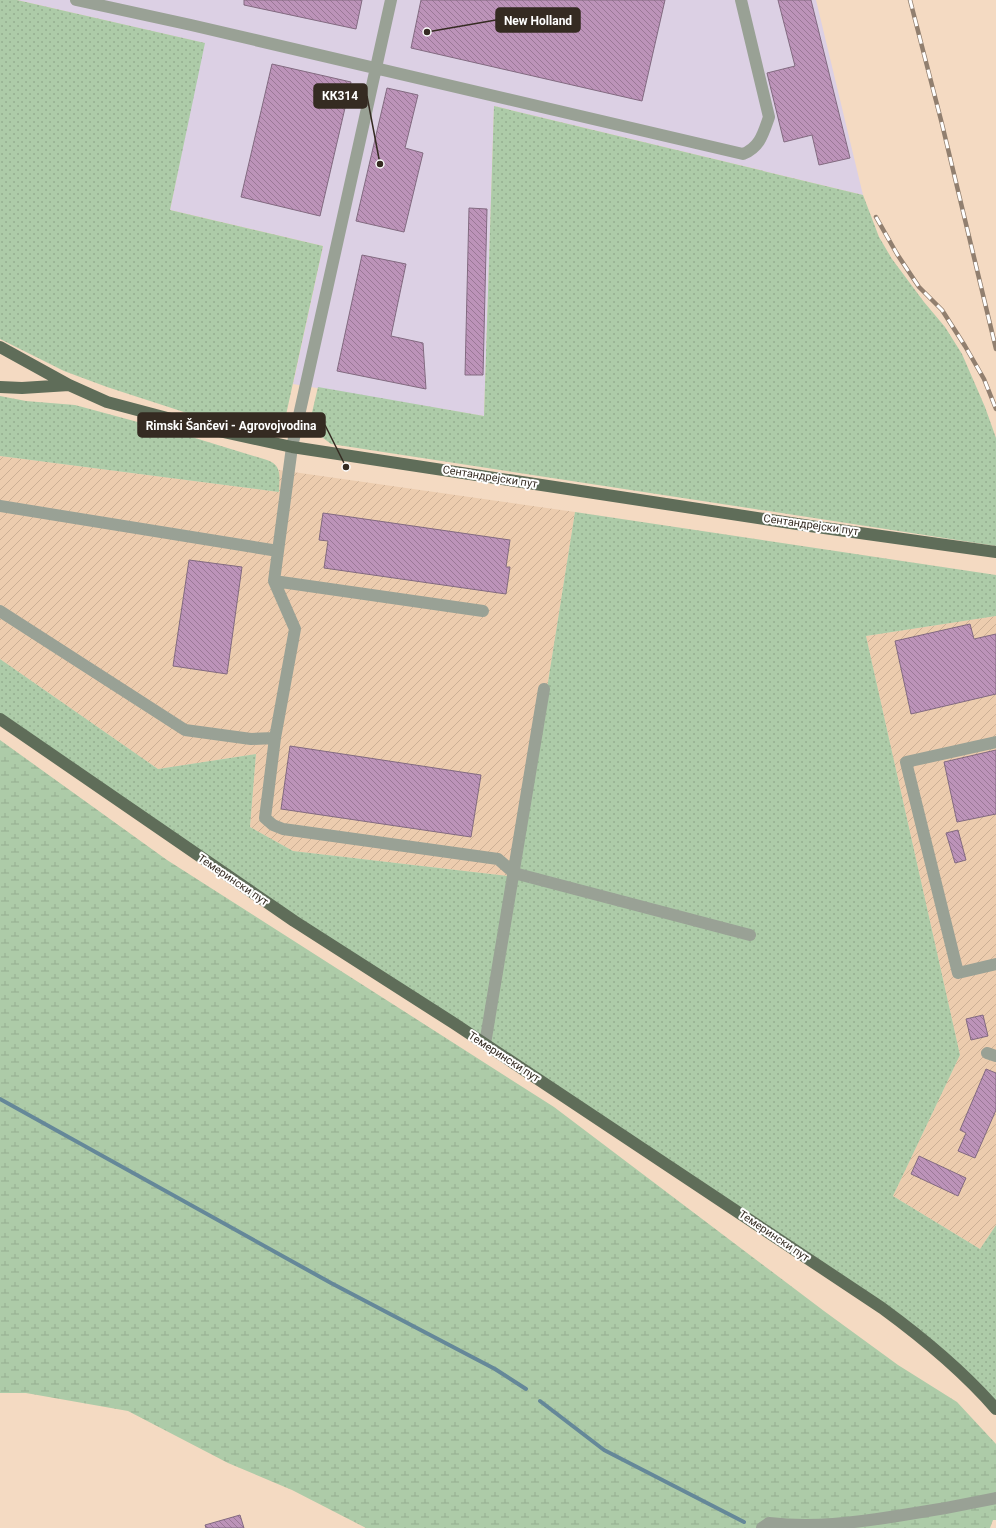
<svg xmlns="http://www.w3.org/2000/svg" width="996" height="1528" font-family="Roboto,sans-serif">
<defs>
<pattern id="industrial-furrows" width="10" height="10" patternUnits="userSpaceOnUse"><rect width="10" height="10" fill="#ecccae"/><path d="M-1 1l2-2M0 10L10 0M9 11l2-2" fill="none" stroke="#cbaf95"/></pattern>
<pattern id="grass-dots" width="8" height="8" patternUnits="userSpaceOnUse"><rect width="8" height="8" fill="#adcba8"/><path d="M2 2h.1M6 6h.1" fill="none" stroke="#95ae90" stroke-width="1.8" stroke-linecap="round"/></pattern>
<pattern id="wetland-marsh" width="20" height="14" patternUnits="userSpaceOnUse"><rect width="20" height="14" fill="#adcba8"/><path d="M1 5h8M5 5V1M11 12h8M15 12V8" fill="none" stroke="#95ae90"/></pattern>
<pattern id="building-back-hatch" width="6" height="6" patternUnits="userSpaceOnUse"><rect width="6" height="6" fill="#bc93b9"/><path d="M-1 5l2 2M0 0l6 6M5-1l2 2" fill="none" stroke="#9a7896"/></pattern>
</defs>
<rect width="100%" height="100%" fill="#f4dac2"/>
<path fill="#dcd0e4" d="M 17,0 L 816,0 L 863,195 L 494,106 L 484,416 L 293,384 L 323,246 L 170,210 L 204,43 Z"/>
<path fill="url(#industrial-furrows)" d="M 0,456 L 279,492 L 279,470 L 575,512 L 517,877 L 293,851 L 250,827 L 256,754 L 158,769 L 0,659 Z
M 996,616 L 996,1225 L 980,1249 L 893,1196 L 960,1055 L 866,636 Z"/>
<path fill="url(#grass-dots)" d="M 0,0 L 17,0 L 205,43 L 170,210 L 323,246 L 284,424 L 268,432 L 233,428 L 107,387 L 64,371 L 0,339 Z
M 494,106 L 863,195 L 879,237 L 892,259 L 924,302 L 945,327 L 962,354 L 985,407 L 996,438 L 996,546 L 331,444 L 314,431 L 311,417 L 318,387 L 484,416 Z
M 0,396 L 26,401 L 75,405 L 182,434 L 267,460 C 283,465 279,478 279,492 L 0,456 Z
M 575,512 L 996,575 L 996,616 L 866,636 L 960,1055 L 893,1196 L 980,1249 L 996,1225 L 996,1412 L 977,1390 L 882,1309 L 0,718 L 0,659 L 158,769 L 256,754 L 250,827 L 293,851 L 517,877 Z"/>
<path fill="url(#wetland-marsh)" d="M 0,740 L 167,860 L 554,1107 L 824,1311 L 898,1365 L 957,1402 L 996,1444 L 996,1520 L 993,1520 L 990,1528 L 366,1528 L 292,1490 L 228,1463 L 128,1411 L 26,1393 L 0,1393 Z"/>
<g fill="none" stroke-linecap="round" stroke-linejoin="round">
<path stroke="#658899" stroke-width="4" d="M 0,1099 L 331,1283 L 495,1369 L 526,1389
M 540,1401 L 604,1450 L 744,1522"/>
</g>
<path fill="url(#building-back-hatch)" stroke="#826a80" d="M 244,0 L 362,0 L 356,29 L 244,5 Z
M 421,0 L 665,0 L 642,101 L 411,48 Z
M 778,0 L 811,0 L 850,158 L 819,165 L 812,135 L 784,142 L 767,73 L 795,66 Z
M 272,64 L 351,82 L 320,216 L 241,197 Z
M 387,88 L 418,95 L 405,148 L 423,153 L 404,232 L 356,221 Z
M 469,208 L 487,209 L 483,375 L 465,375 Z
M 362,255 L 406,264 L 391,336 L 423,343 L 426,389 L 337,371 Z
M 323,513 L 510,540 L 506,567 L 510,567 L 506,594 L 324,568 L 328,541 L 319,540 Z
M 189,560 L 242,567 L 227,674 L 173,666 Z
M 970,624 L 974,639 L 996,634 L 996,694 L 911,714 L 895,641 Z
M 290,746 L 481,775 L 471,837 L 281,809 Z
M 996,750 L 996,814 L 957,822 L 944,762 Z
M 958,830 L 966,860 L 955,863 L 946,833 Z
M 983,1015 L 988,1036 L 971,1040 L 966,1019 Z
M 986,1069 L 996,1073 L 996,1110 L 975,1158 L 958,1151 L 966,1133 L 960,1130 Z
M 919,1156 L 966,1178 L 958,1196 L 911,1174 Z
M 240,1515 L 244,1528 L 206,1528 L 205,1525 Z"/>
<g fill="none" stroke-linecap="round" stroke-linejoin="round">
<path stroke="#99a195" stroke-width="12" d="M 76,0 L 191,25 L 743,154 C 760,147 763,134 769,117 L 741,0
M 0,506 L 278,551
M 274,581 L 483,611
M 0,611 L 185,730 L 251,739 L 275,738 L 295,629 L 274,581 L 292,447 L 391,0
M 275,738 L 265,818 L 273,825 L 283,829 L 498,859 L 514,873 L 750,935
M 996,742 L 906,762 L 958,973 L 996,964
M 485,1044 L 544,689
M 987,1053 L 996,1056
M 762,1528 L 769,1523 C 812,1528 854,1523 897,1516 C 930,1511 963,1505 996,1498"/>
<path stroke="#5f6d59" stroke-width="12" d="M 0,347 L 69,385 L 107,402 L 205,428 L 292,447 L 810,526 L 996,552
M 0,387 L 22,388 L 69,385
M 0,719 L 294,921 L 455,1024 L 882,1308 C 923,1338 962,1370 996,1409"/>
<defs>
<path id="rail" d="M 910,0 L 942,124 L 996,349
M 876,217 L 897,254 L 919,287 L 942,310 L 965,346 L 984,379 L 996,409"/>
</defs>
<use href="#rail" stroke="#917f6f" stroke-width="4.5"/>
<use href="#rail" stroke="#fff" stroke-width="3" stroke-dasharray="9" stroke-linecap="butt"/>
</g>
<g text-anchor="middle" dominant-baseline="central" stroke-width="4" stroke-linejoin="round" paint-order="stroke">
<g font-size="11" fill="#352b22" stroke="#fff">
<text transform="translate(490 477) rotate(9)">Сентандрејски пут</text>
<text transform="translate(811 525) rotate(8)">Сентандрејски пут</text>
<text transform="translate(233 880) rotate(34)">Темерински пут</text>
<text transform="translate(504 1057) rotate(33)">Темерински пут</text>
<text transform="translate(774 1236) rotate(34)">Темерински пут</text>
</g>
</g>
<path fill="none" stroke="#352b22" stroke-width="1.5" d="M427 32L496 20M380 164L367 96M346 467L325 425"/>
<g fill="#352b22" stroke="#fff" stroke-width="1.5">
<circle cx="427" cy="32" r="4"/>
<circle cx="380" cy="164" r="4"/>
<circle cx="346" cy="467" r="4"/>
</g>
<g fill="#352b22" stroke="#352b22" stroke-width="1.5">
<rect x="496" y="8" width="84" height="24" rx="4"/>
<rect x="314" y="84" width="53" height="24" rx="4"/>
<rect x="138" y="413" width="187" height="24" rx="4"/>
</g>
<g font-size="12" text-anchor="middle" font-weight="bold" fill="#fff">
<text x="538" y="25">New Holland</text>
<text x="340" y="100">КК314</text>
<text x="231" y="430">Rimski Šančevi - Agrovojvodina</text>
</g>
</svg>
